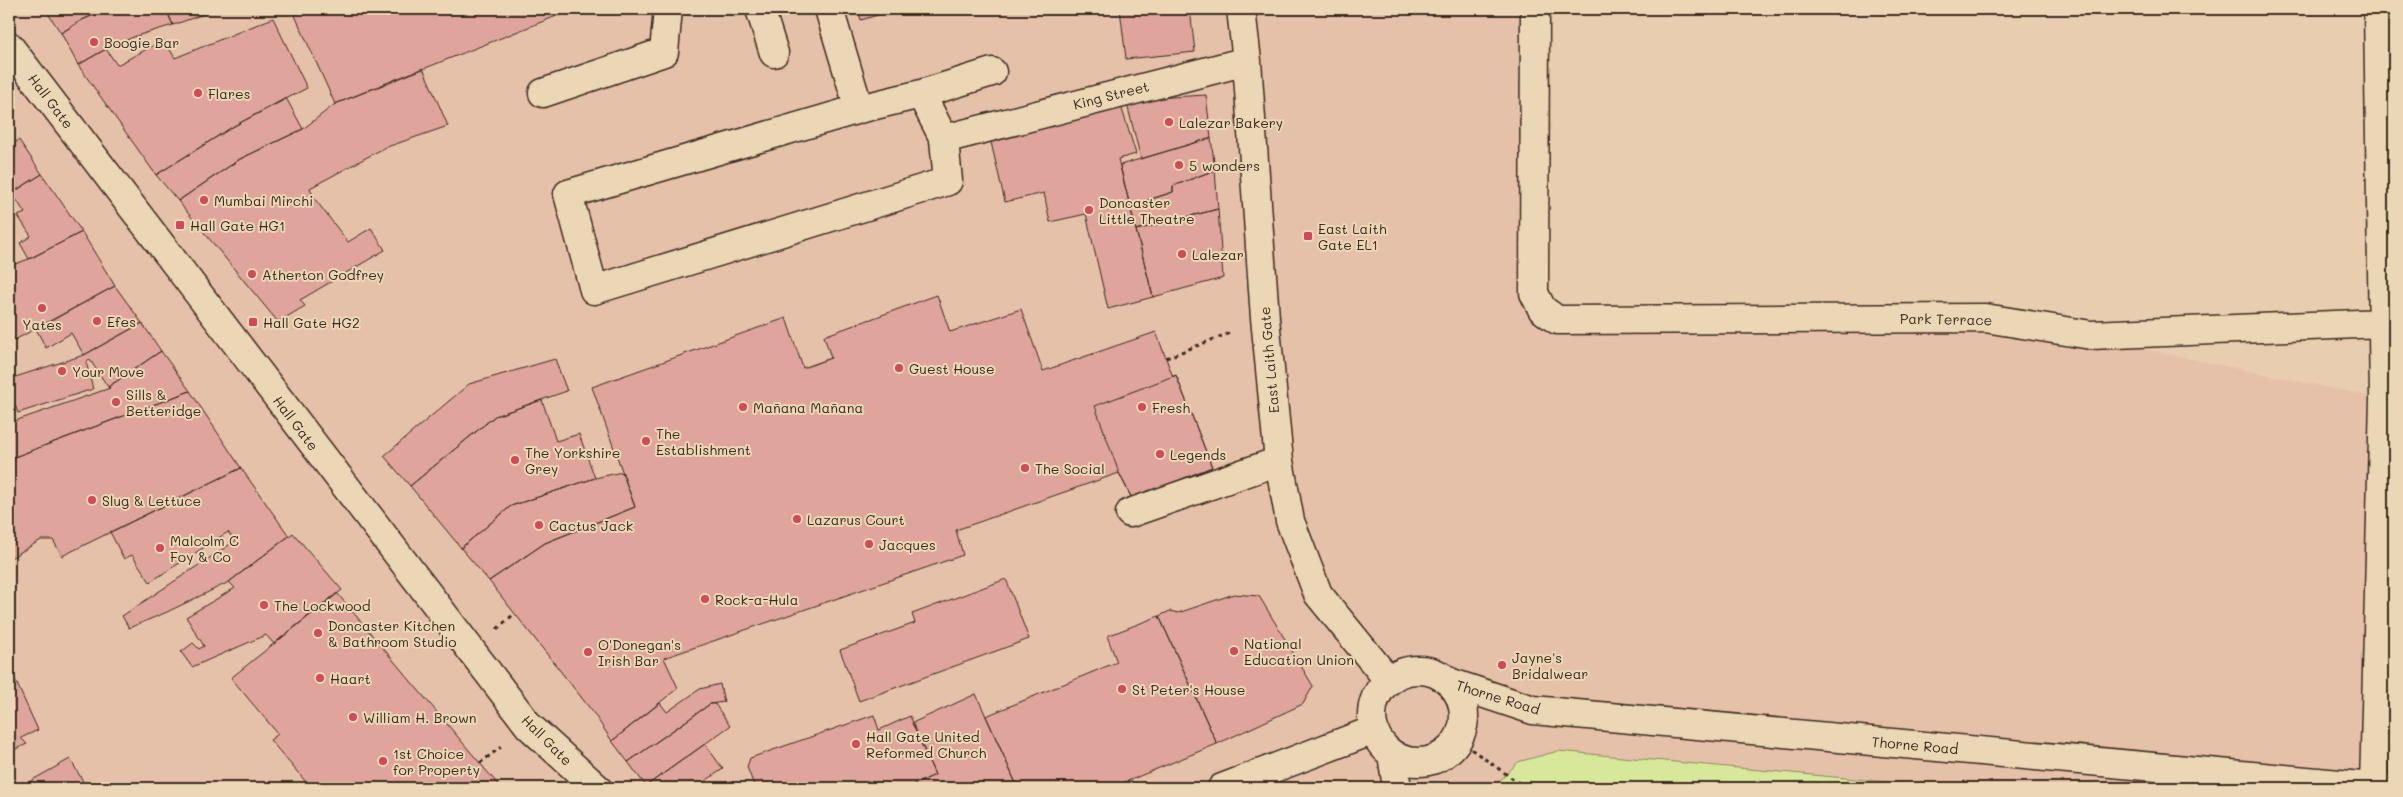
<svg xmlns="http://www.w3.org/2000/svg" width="2403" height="797" font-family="Mali,sans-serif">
<rect width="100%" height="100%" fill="#e9cdb0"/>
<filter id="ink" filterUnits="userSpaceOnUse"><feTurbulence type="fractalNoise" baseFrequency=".02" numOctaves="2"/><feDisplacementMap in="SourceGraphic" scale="10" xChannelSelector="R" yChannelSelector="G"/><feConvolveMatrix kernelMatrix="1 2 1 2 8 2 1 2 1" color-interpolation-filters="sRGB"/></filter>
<g filter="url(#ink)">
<path fill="#e6c1aa" d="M 9,9 L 1535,9 L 1543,309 L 2037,327 L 2384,399 L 2394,399 L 2394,788 L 9,788 Z"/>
<path fill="#d7e89b" stroke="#89895c" d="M 1558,751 L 1951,788 L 1493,788 L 1518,762 Z"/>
<path fill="#dfa59c" stroke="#3b2a1e" d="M 45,9 L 93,9 L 95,14 L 82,20 L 61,33 Z
M 109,9 L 166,9 L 173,25 L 136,36 L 106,49 L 78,65 L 61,33 L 82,20 Z
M 166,9 L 218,9 L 173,25 Z
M 292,9 L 574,9 L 335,104 Z
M 858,9 L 898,9 L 861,20 Z
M 1120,9 L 1190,9 L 1195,52 L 1126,59 Z
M 273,18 L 307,88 L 234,126 L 156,175 L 78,65 L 106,49 L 117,65 L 164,40 L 175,58 Z
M 423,68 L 448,126 L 384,148 L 310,188 L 314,198 L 348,242 L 371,228 L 385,250 L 300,300 L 305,306 L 278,322 L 178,201 L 240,159 L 303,129 L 335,104 Z
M 1206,95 L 1211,138 L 1141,159 L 1127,104 L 1156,98 Z
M 286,98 L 303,129 L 240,159 L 178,201 L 156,175 L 234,126 Z
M 1121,106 L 1136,154 L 1118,159 L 1153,297 L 1108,309 L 1086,214 L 1050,222 L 1044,193 L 1005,202 L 990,138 Z
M 1211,138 L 1215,170 L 1173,186 L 1173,192 L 1130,206 L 1120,165 Z
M 19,140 L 42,174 L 9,195 L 9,146 Z
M 1215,170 L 1218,209 L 1136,230 L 1130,206 L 1173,192 L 1173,186 Z
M 42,174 L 82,232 L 29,259 L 20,243 L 31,236 L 18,216 L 25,213 L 12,193 Z
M 1218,209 L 1223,278 L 1153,297 L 1136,230 Z
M 82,232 L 115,286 L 9,343 L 9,266 L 29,259 Z
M 115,286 L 142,323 L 84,355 L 71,333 L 46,348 L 36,329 Z
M 937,295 L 950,332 L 1021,309 L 1043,371 L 1156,332 L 1173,377 L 1176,375 L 1212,467 L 1132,499 L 1119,473 L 956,530 L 963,555 L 664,658 L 678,688 L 612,741 L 592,711 L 489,581 L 545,543 L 635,507 L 592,387 L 786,318 L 803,368 L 831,358 L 824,336 Z
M 142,323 L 161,351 L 108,387 L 90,360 L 86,362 L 93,389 L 18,413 L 9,389 L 9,379 L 84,355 Z
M 161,351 L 190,391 L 9,459 L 9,413 L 12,422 L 110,388 L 108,387 Z
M 555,359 L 567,391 L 495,416 L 410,486 L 384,456 L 469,384 Z
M 1176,375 L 1212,467 L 1132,499 L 1119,473 L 1095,406 Z
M 190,391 L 241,468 L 62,556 L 53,540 L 41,540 L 9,559 L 9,459 Z
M 542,400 L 556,441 L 579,434 L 595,478 L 511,506 L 461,548 L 410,486 L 495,416 Z
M 241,468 L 289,536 L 229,582 L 167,612 L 129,628 L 122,616 L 235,541 L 228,532 L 150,582 L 132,555 L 124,559 L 110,532 Z
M 622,472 L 635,507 L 545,543 L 489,581 L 461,548 L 511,506 L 595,478 Z
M 293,533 L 342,590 L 274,644 L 266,635 L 192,667 L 181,652 L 193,643 L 199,649 L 204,646 L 186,617 L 235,588 L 229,582 Z
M 1006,579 L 1029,639 L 859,701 L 840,650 L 915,623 L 912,614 Z
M 337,593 L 382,647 L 501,788 L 311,788 L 270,740 L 278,734 L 231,678 Z
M 1234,594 L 1259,596 L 1313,686 L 1303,704 L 1217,744 L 1159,616 L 1170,611 L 1178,613 Z
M 1159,616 L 1217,744 L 1111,788 L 1018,788 L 986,716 L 1117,662 L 1107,636 Z
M 13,675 L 38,730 L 21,738 L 27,744 L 9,752 L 9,676 Z
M 720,684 L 724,702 L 710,704 L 628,762 L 612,741 L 660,703 L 667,712 L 700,689 Z
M 976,694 L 1018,788 L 906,788 L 935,775 L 912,723 Z
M 710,704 L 715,704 L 730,726 L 646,786 L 628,762 Z
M 874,715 L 879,730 L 910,716 L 935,775 L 906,788 L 755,788 L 747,767 L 750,758 Z
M 705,744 L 723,769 L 695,788 L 648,788 L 646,786 Z
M 70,759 L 87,788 L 18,788 Z"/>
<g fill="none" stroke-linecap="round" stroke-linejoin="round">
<defs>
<path id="minor" d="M 760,9 L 774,53
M 829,9 L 859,109
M 1241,9 L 1247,61 L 1265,318 L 1279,461 L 1290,521 L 1318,594 L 1389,681
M 1535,9 L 1534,293 L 1542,309 L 1557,320 L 1985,318 L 2091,335 L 2382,323
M 9,46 L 529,726 L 597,788
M 992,72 L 921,94 L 859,109 L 568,194 L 594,290 L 948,181 L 944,139 L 1247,61
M 543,93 L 664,52 L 668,9
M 921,94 L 944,139
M 1130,513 L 1279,461
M1372 716a46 46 0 1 1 92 0a46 46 0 1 1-92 0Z
M 1449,682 L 1533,710 L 2384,788
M 1392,754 L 1397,788
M 2374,787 L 2384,399 L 2378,9
M 1222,788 L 1374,730"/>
</defs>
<use href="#minor" stroke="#3b2a1e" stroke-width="31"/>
<path stroke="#3b2a1e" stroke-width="3" stroke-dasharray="4 4" stroke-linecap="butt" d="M 1166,358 L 1232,332
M 497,629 L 514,614
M 1458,740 L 1526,788
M 480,763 L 501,747"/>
<use href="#minor" stroke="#ebd7b5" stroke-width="28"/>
</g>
</g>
<g fill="#d1495b" stroke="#ebd7b5" stroke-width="2">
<circle cx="94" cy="42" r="5"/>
<circle cx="198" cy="93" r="5"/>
<circle cx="1169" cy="122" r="5"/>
<circle cx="1179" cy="165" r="5"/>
<circle cx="204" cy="200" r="5"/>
<circle cx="1089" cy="210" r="5"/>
<rect x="175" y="220" width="10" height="10" rx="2.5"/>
<rect x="1303" y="231" width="10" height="10" rx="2.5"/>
<circle cx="1182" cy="254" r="5"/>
<circle cx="252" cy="274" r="5"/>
<circle cx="42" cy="308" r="5"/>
<circle cx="97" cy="321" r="5"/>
<rect x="248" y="317" width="10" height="10" rx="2.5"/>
<circle cx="899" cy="368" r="5"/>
<circle cx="62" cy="371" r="5"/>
<circle cx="116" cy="402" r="5"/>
<circle cx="743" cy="407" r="5"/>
<circle cx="1142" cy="407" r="5"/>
<circle cx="646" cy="441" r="5"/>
<circle cx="1160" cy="454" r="5"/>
<circle cx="515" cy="460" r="5"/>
<circle cx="1025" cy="468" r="5"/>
<circle cx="92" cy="500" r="5"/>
<circle cx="797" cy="519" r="5"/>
<circle cx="539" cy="525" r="5"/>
<circle cx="869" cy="544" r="5"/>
<circle cx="160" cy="548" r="5"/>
<circle cx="705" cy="599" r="5"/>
<circle cx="264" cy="605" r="5"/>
<circle cx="318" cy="633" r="5"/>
<circle cx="1234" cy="651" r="5"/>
<circle cx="588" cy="652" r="5"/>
<circle cx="1502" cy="665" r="5"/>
<circle cx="320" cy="678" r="5"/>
<circle cx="1122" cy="689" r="5"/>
<circle cx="353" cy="717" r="5"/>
<circle cx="856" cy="744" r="5"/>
<circle cx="383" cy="761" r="5"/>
</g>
<g text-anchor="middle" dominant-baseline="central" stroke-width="4" stroke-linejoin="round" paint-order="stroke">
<g font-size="14" fill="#3b2a1e" stroke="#ebd7b5" text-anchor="start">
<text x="104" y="42">Boogie Bar</text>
<text x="208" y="93">Flares</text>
<text x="1179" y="122">Lalezar Bakery</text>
<text x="1189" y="165">5 wonders</text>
<text x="214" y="200">Mumbai Mirchi</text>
<text x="1099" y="202">Doncaster<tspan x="1099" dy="16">Little Theatre</tspan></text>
<text x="190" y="225">Hall Gate HG1</text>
<text x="1318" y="228">East Laith<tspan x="1318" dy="16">Gate EL1</tspan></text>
<text x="1192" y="254">Lalezar</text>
<text x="262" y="274">Atherton Godfrey</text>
<text x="107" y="321">Efes</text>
<text x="263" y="322">Hall Gate HG2</text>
<text x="42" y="324" text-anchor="middle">Yates</text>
<text x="909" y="368">Guest House</text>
<text x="72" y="371">Your Move</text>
<text x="126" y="394">Sills &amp;<tspan x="126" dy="16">Betteridge</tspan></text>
<text x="753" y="407">Mañana Mañana</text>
<text x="1152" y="407">Fresh</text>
<text x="656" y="433">The<tspan x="656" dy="16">Establishment</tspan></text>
<text x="525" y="452">The Yorkshire<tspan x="525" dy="16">Grey</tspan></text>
<text x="1170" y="454">Legends</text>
<text x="1035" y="468">The Social</text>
<text x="102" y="500">Slug &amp; Lettuce</text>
<text x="807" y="519">Lazarus Court</text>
<text x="549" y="525">Cactus Jack</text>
<text x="170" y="540">Malcolm C<tspan x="170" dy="16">Foy &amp; Co</tspan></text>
<text x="879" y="544">Jacques</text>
<text x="715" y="599">Rock-a-Hula</text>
<text x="274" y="605">The Lockwood</text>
<text x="328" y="625">Doncaster Kitchen<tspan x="328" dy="16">&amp; Bathroom Studio</tspan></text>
<text x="1244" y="643">National<tspan x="1244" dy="16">Education Union</tspan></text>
<text x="598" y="644">O'Donegan's<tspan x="598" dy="16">Irish Bar</tspan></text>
<text x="1512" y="657">Jayne's<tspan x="1512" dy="16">Bridalwear</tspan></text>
<text x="330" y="678">Haart</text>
<text x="1132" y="689">St Peter's House</text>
<text x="363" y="717">William H. Brown</text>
<text x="866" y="736">Hall Gate United<tspan x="866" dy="16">Reformed Church</tspan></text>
<text x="393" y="753">1st Choice<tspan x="393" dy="16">for Property</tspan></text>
</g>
<g font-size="14" fill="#3b2a1e" stroke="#ebd7b5">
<text transform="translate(1111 95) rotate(-14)">King Street</text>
<text transform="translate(51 101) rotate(53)">Hall Gate</text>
<text transform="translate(1946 319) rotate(1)">Park Terrace</text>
<text transform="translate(1269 360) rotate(-95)">East Laith Gate</text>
<text transform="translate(296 423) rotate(53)">Hall Gate</text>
<text transform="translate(1498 697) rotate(17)">Thorne Road</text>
<text transform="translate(547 740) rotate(45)">Hall Gate</text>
<text transform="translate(1915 745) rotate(5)">Thorne Road</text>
</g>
</g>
<rect width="2403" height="797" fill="none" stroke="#ebd7b5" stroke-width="30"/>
<rect x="15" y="15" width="2373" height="767" fill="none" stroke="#3b2a1e" stroke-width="2" filter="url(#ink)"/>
</svg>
